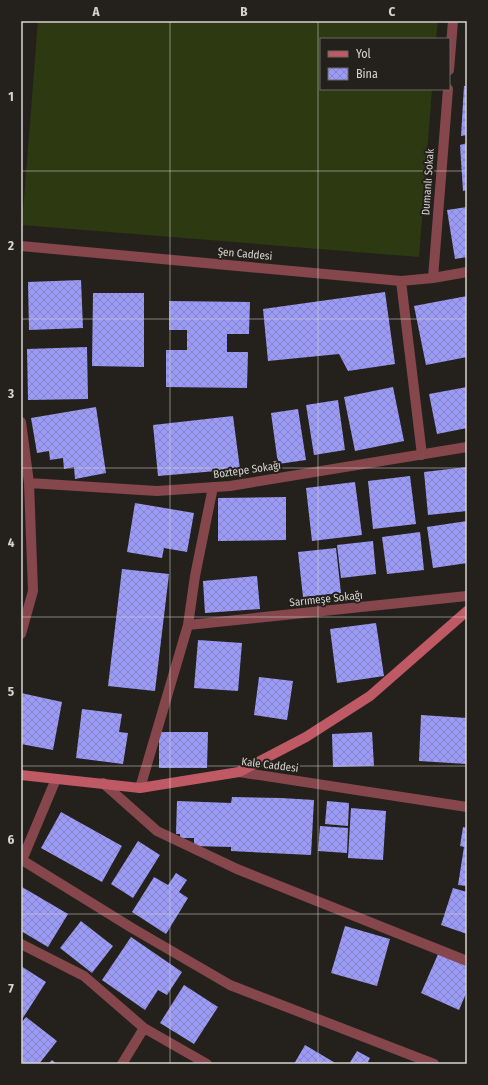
<svg xmlns="http://www.w3.org/2000/svg" width="488" height="1085" font-family="'Fira Sans Condensed',sans-serif">
<defs>
<pattern id="building-cross-hatch" width="8" height="8" patternUnits="userSpaceOnUse"><rect width="8" height="8" fill="#9b9bf6"/><path d="M0 0l8 8M0 8l8-8" fill="none" stroke="#8484c8"/></pattern>
</defs>
<rect width="100%" height="100%" fill="#24211c"/>
<path fill="#2d3a11" d="M 38,21 L 438,21 L 436,39 L 321,39 L 321,89 L 432,89 L 419,257 L 22,225 Z"/>
<path fill="url(#building-cross-hatch)" d="M 464,86 L 467,86 L 467,135 L 461,136 Z
M 467,143 L 467,190 L 463,191 L 460,145 Z
M 467,207 L 467,257 L 455,259 L 447,210 Z
M 81,280 L 83,328 L 29,330 L 28,282 Z
M 385,292 L 395,364 L 348,371 L 339,354 L 268,361 L 263,309 Z
M 93,293 L 144,293 L 144,367 L 92,366 Z
M 467,296 L 467,357 L 426,365 L 414,306 Z
M 169,301 L 250,302 L 249,334 L 227,334 L 227,352 L 248,352 L 247,388 L 166,387 L 166,350 L 187,350 L 187,330 L 169,330 Z
M 87,347 L 88,399 L 28,400 L 27,349 Z
M 393,387 L 404,441 L 355,451 L 344,397 Z
M 467,387 L 467,428 L 437,434 L 429,394 Z
M 338,400 L 345,450 L 314,455 L 306,405 Z
M 96,407 L 106,473 L 75,479 L 74,467 L 64,469 L 63,458 L 50,460 L 49,451 L 37,453 L 31,418 Z
M 298,409 L 306,460 L 278,464 L 271,413 Z
M 233,416 L 240,469 L 158,476 L 153,425 Z
M 467,467 L 467,511 L 428,515 L 424,472 Z
M 410,476 L 416,524 L 373,529 L 368,481 Z
M 355,482 L 362,535 L 312,541 L 306,488 Z
M 286,497 L 286,540 L 218,541 L 218,498 Z
M 135,503 L 194,513 L 187,552 L 164,548 L 162,558 L 127,552 Z
M 467,521 L 467,563 L 433,568 L 427,527 Z
M 420,532 L 424,570 L 387,574 L 382,537 Z
M 373,541 L 376,574 L 341,578 L 337,545 Z
M 336,548 L 341,593 L 303,597 L 298,552 Z
M 122,569 L 169,574 L 155,691 L 108,686 Z
M 257,576 L 260,609 L 205,613 L 203,581 Z
M 376,623 L 384,676 L 337,683 L 330,629 Z
M 198,640 L 242,643 L 238,691 L 194,688 Z
M 259,677 L 293,681 L 287,720 L 254,715 Z
M 21,693 L 62,702 L 53,750 L 21,744 Z
M 82,709 L 122,714 L 119,732 L 128,733 L 123,764 L 76,758 Z
M 421,715 L 467,718 L 467,764 L 419,761 Z
M 159,732 L 208,732 L 207,768 L 159,768 Z
M 372,732 L 374,766 L 333,767 L 332,734 Z
M 232,797 L 281,798 L 314,800 L 311,855 L 231,851 L 231,847 L 194,846 L 194,838 L 180,838 L 180,834 L 176,834 L 177,801 L 231,803 Z
M 327,801 L 349,803 L 348,826 L 325,824 Z
M 351,808 L 386,811 L 383,860 L 348,858 Z
M 61,812 L 122,846 L 102,882 L 41,848 Z
M 320,826 L 348,828 L 347,853 L 318,851 Z
M 463,827 L 467,828 L 467,886 L 458,885 L 464,847 L 460,846 Z
M 138,841 L 160,855 L 133,898 L 111,884 Z
M 176,873 L 187,880 L 179,892 L 188,898 L 166,934 L 132,912 L 154,877 L 168,885 Z
M 22,887 L 68,914 L 48,947 L 21,931 L 21,889 Z
M 453,888 L 467,892 L 467,934 L 441,925 Z
M 81,921 L 113,946 L 92,973 L 60,948 Z
M 345,926 L 390,939 L 377,986 L 331,973 Z
M 131,937 L 182,972 L 167,995 L 158,990 L 145,1010 L 102,980 Z
M 439,952 L 467,964 L 467,991 L 459,1010 L 421,993 Z
M 21,966 L 46,982 L 21,1021 Z
M 184,985 L 218,1007 L 194,1044 L 160,1023 Z
M 26,1017 L 57,1041 L 39,1064 L 25,1064 L 21,1061 L 21,1023 Z
M 305,1045 L 337,1064 L 294,1064 Z
M 357,1051 L 370,1058 L 368,1062 L 370,1064 L 349,1064 Z
M 52,1060 L 57,1064 L 48,1064 Z"/>
<g fill="none" stroke-linecap="round" stroke-linejoin="round">
<path stroke="#86474c" stroke-width="10" d="M 449,70 L 453,21
M 21,246 L 401,281 L 433,278 L 467,272
M 433,278 L 448,89
M 401,281 L 422,455
M 21,422 L 29,483 L 33,591 L 21,634
M 29,483 L 157,491 L 230,486 L 467,447
M 188,625 L 467,596
M 239,772 L 467,807
M 56,779 L 22,860 L 132,928 L 230,985 L 434,1064
M 103,783 L 157,831 L 237,869 L 467,961
M 140,788 L 188,625 L 195,576 L 213,487
M 21,944 L 84,976 L 144,1028 L 207,1064
M 122,1064 L 144,1028"/>
<path stroke="#bf5a64" stroke-width="10" d="M 21,775 L 140,788 L 239,772 L 306,737 L 370,696 L 467,611"/>
</g>
<path fill="none" stroke="#d6d4d1" stroke-width="1" stroke-opacity="0.55" d="M 170,21 L 170,1064M 318,21 L 318,1064M 21,171 L 467,171M 21,319 L 467,319M 21,468 L 467,468M 21,617 L 467,617M 21,766 L 467,766M 21,914 L 467,914"/>
<g text-anchor="middle" dominant-baseline="central" stroke-width="4" stroke-linejoin="round" paint-order="stroke">
<g font-size="11" fill="#d6d4d1" stroke="#24211c">
<text transform="translate(428 182) rotate(-86)">Dumanlı Sokak</text>
<text transform="translate(245 254) rotate(5)">Şen Caddesi</text>
<text transform="translate(247 470) rotate(-8)">Boztepe Sokağı</text>
<text transform="translate(326 599) rotate(-6)">Sarımeşe Sokağı</text>
<text transform="translate(270 765) rotate(7)">Kale Caddesi</text>
</g>
</g>
<rect width="488" height="1085" fill="none" stroke="#24211c" stroke-width="44"/>
<rect x="320" y="38" width="130" height="52" fill="#24211c" stroke="#6b6964"/>
<rect x="328" y="51" width="20" height="6" fill="#bf5a64" stroke="#6b6964"/>
<text x="356" y="58" font-size="12" fill="#d6d4d1">Yol</text>
<rect x="328" y="68" width="20" height="12" fill="url(#building-cross-hatch)" stroke="#6b6964"/>
<text x="356" y="78" font-size="12" fill="#d6d4d1">Bina</text>
<rect x="22" y="22" width="444" height="1041" fill="none" stroke="#d6d4d1" stroke-width="1.5"/>
<g font-size="13" text-anchor="middle" font-weight="bold" fill="#d6d4d1">
<text x="96" y="16">A</text>
<text x="244" y="16">B</text>
<text x="392" y="16">C</text>
<text x="11" y="101">1</text>
<text x="11" y="250">2</text>
<text x="11" y="398">3</text>
<text x="11" y="547">4</text>
<text x="11" y="696">5</text>
<text x="11" y="844">6</text>
<text x="11" y="993">7</text>
</g>
</svg>
